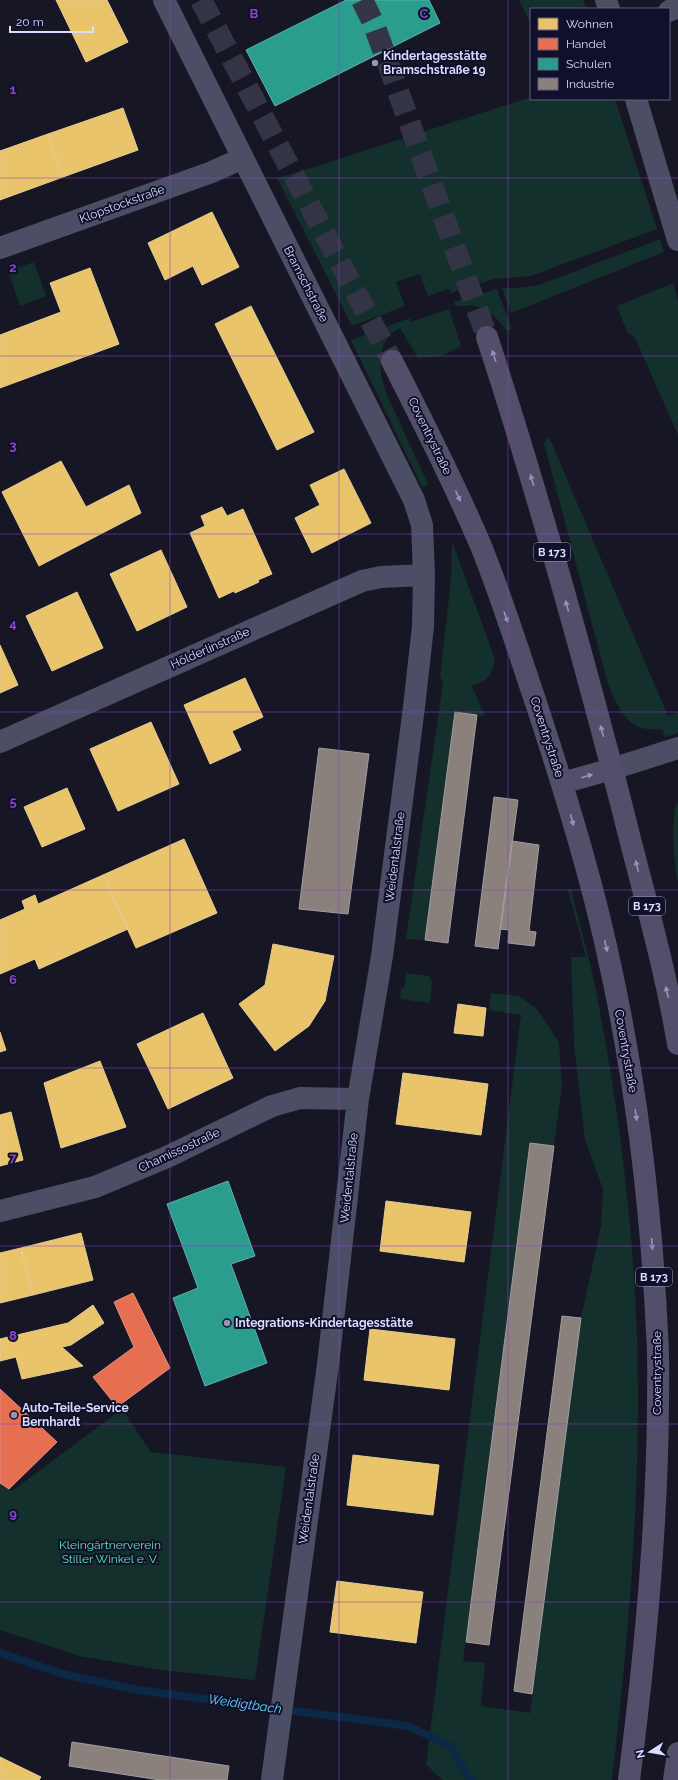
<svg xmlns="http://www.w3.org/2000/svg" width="678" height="1780" font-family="Raleway,sans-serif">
<rect width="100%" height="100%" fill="#161624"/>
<path fill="#13302c" d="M 519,0 L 583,0 L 586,9 L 531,9 L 531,25 Z
M 531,97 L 531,99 L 615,99 L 657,229 L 531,276 L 493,279 L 451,293 L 449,289 L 428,296 L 420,274 L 396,282 L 405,306 L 352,326 L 277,178 L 308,169 Z
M 660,239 L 664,252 L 511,313 L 502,288 L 517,288 L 539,285 Z
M 34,262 L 46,296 L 20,306 L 8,271 Z
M 673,283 L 678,302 L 678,435 L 635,338 L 627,332 L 617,306 Z
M 497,289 L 512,329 L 507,331 C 494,313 479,301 456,307 L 454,302 Z
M 449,309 L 461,346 L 441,356 L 418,358 L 400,328 L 389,335 L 383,346 L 380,359 L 381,375 L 386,393 L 428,484 L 422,487 L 351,340 L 410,318 L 411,322 Z
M 549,437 L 668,716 L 678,712 L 678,733 L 665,737 L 662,729 C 627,734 616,706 606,677 L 544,443 Z
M 452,541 L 495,659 C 491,677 489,680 472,686 L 485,716 L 455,712 L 425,940 L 406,939 L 443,683 L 440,676 L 451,580 Z
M 678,802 L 678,882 C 674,867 670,815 678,802 Z
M 571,889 C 581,929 593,970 600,1012 C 624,1138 638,1269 638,1397 C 638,1526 627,1653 612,1780 L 443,1780 L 426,1765 L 521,1015 L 489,1010 L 491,993 L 519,996 L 537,1009 L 559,1042 L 562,1085 L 554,1146 L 530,1144 L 463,1661 L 485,1663 L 481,1706 L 530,1713 L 581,1318 L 601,1226 L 603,1189 L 585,1140 L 574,1044 L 571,957 L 586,957 L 568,890 Z
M 406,973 L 429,976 L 432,982 L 430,1003 L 400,999 L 401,988 L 404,988 Z
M 122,1409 L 151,1452 L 286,1467 L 255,1680 L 161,1670 L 79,1656 L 0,1630 L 0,1483 L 12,1491 Z"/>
<path fill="#e9c46a" stroke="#e4cb97" d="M 56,0 L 107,0 L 128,42 L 86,62 Z
M 123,108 L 138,150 L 63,177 L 48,134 Z
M 48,134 L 63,177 L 0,200 L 0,151 Z
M 212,212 L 239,267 L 202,285 L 193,266 L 165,280 L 148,243 Z
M 90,268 L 119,344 L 0,388 L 0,335 L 61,312 L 50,283 Z
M 251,306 L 314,432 L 277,450 L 215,324 Z
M 61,461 L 86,507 L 129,485 L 141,513 L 39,566 L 2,492 Z
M 344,469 L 371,523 L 312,553 L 295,518 L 320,505 L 310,485 Z
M 222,507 L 227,516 L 243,509 L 272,574 L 258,580 L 259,582 L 235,593 L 234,591 L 219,598 L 190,533 L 205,526 L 201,516 Z
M 161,550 L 187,607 L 137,631 L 110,574 Z
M 77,592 L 103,648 L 52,671 L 26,616 Z
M 0,645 L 18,685 L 0,693 Z
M 245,678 L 263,717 L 232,731 L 241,750 L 210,764 L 184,705 Z
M 151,722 L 179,784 L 118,811 L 90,749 Z
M 67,788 L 85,829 L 42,847 L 24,807 Z
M 184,839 L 217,913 L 136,948 L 103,875 Z
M 103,875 L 128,929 L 39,969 L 35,959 L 0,974 L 0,920 L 25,909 L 22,901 L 35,895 L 38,904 Z
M 273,944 L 334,956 L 325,1001 L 309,1026 L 275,1051 L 239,1004 L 265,985 Z
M 458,1004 L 486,1008 L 483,1036 L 454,1033 Z
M 203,1013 L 233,1078 L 168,1109 L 137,1044 Z
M 0,1032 L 6,1050 L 0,1052 Z
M 100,1061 L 126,1127 L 61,1148 L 44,1083 Z
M 403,1073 L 488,1084 L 481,1135 L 396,1124 Z
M 11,1112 L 23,1160 L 0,1166 L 0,1115 Z
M 386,1201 L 471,1212 L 464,1262 L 380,1251 Z
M 81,1233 L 93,1280 L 33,1295 L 21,1248 Z
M 21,1248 L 33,1295 L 0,1303 L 0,1253 Z
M 93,1305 L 104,1323 L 71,1345 L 62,1347 L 83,1366 L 22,1379 L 16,1357 L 0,1361 L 0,1339 L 68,1323 Z
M 370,1329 L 455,1339 L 449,1390 L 364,1380 Z
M 353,1455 L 439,1465 L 433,1515 L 347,1505 Z
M 337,1581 L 423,1592 L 416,1643 L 330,1632 Z
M 0,1757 L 41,1777 L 39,1780 L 0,1780 Z"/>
<path fill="#e76f51" stroke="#e38f85" d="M 133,1293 L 170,1368 L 117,1407 L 93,1377 L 134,1347 L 114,1302 Z
M 0,1389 L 57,1442 L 9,1489 L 0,1483 Z"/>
<path fill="#2a9d8f" stroke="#5eb0b1" d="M 346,0 L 429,0 L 440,23 L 275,106 L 246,50 Z
M 228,1181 L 255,1256 L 231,1264 L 267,1363 L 205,1386 L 173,1298 L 198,1288 L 167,1204 Z"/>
<path fill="#8a817c" stroke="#a29ca3" d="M 455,712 L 477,715 L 448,943 L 425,940 Z
M 319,748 L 369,754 L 348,914 L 299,909 Z
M 494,797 L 518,800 L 498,949 L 475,946 Z
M 512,841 L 539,845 L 529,931 L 536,932 L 534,946 L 508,943 L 509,930 L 500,929 Z
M 530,1143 L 554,1146 L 489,1645 L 466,1642 Z
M 562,1316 L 581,1318 L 532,1694 L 514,1691 Z
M 72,1742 L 229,1766 L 227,1780 L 160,1780 L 69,1766 Z"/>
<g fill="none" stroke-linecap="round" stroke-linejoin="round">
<path stroke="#0b2946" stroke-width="8" d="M 0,1653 L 63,1674 L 138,1690 L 408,1726 L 450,1746 L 471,1780"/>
<path stroke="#333445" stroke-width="22" stroke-dasharray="22 11" stroke-linecap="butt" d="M 201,0 L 392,361
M 362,0 L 373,22 L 487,337"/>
<path stroke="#4b4e64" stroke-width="22" d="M 164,0 L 414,500 L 422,525 L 424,575 L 423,626 L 414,707 L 382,956 L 358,1099 L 328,1364 L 272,1780
M 606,0 L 609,9
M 669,11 L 678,7
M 636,99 L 678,240
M 0,248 L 212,172 L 243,158
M 0,742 L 362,581 L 381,577 L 424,575
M 612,769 L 678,748
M 0,1211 L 95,1187 L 167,1157 L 272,1106 L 300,1098 L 358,1099"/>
<path stroke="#534e6a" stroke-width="22" d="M 487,337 C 538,493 582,652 623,811 C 642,888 665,966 678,1044
M 392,361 C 423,422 454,483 481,546 C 502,598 519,653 537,706 C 563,785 588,865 606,946 C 635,1073 651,1203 657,1333 C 659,1357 658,1382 658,1406 C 657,1532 645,1656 629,1780
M 562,783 L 612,769
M 674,1780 L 678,1753"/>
</g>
<defs><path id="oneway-solid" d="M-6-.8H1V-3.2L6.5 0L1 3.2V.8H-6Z"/></defs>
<g fill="#9694b4">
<use href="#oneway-solid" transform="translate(494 356) rotate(-108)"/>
<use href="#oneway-solid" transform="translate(532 480) rotate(-106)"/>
<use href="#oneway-solid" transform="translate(458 496) rotate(66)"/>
<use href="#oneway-solid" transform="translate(567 606) rotate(-105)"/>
<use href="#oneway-solid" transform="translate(506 617) rotate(70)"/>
<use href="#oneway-solid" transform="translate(602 731) rotate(-105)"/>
<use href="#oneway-solid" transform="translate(587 776) rotate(-16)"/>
<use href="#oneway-solid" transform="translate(572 820) rotate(75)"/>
<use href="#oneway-solid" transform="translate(637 866) rotate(-104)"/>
<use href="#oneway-solid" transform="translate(606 946) rotate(77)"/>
<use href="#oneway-solid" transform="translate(667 992) rotate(-103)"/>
<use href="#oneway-solid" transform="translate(636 1115) rotate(81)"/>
<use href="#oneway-solid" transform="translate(652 1244) rotate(86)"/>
</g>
<path fill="none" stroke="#8946c9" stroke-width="1" stroke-opacity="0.55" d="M 170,0 L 170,1780M 339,0 L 339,1780M 508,0 L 508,1780M 0,178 L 678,178M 0,356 L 678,356M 0,534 L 678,534M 0,712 L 678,712M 0,890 L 678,890M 0,1068 L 678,1068M 0,1246 L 678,1246M 0,1424 L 678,1424M 0,1602 L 678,1602"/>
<g fill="#9596b2" stroke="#10102a" stroke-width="1.5">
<circle cx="375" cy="63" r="4"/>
<circle cx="227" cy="1323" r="4"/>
<circle cx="14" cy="1415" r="4"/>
</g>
<g text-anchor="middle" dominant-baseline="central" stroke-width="4" stroke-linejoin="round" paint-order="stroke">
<g fill="#10102a" stroke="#9d9ebf" stroke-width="1">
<rect x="534" y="543" width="36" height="18" rx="3"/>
<rect x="629" y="897" width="36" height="18" rx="3"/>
<rect x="636" y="1268" width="36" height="18" rx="3"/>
</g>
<g font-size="11" font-weight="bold" fill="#d9dbff">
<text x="552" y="552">B 173</text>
<text x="647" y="906">B 173</text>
<text x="654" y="1277">B 173</text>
</g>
<g font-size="12" font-weight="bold" fill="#d9dbff" stroke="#10102a" text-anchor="start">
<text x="383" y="56">Kindertagesstätte<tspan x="383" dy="14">Bramschstraße 19</tspan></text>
<text x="235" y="1323">Integrations-Kindertagesstätte</text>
<text x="22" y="1408">Auto-Teile-Service<tspan x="22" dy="14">Bernhardt</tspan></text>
</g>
<g font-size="12" fill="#d9dbff" stroke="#10102a">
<text transform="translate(122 204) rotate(-20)">Klopstockstraße</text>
<text transform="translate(306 284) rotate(63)">Bramschstraße</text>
<text transform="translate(430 436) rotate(64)">Coventrystraße</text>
<text transform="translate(210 648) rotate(-24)">Hölderlinstraße</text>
<text transform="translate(547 737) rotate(72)">Coventrystraße</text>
<text transform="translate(395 857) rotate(-83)">Weidentalstraße</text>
<text transform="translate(626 1051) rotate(80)">Coventrystraße</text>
<text transform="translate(179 1150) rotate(-25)">Chamissostraße</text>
<text transform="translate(349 1178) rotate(-84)">Weidentalstraße</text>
<text transform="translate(657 1373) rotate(-90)">Coventrystraße</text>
<text transform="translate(309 1499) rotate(-82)">Weidentalstraße</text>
</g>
<g font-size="12" fill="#61e2ad" stroke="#10102a">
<text x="110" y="1545">Kleingärtnerverein<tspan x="110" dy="14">Stiller Winkel e. V.</tspan></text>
</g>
<g font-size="13" font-style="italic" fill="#67d2ff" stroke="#10102a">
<text transform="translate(245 1704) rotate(8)">Weidigtbach</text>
</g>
</g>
<g font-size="13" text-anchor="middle" font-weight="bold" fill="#8946c9" stroke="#10102a" stroke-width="4" stroke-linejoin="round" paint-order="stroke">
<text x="254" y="18">B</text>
<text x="424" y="18">C</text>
<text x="13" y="94">1</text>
<text x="13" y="272">2</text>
<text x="13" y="450">3</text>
<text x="13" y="628">4</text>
<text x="13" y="806">5</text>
<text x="13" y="984">6</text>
<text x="13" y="1162">7</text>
<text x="13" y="1340">8</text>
<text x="13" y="1518">9</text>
</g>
<rect x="530" y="8" width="140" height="92" fill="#10102a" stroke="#60617f"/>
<rect x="538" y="18" width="20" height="12" fill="#e9c46a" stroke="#60617f"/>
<text x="566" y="28" font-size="12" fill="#d9dbff">Wohnen</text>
<rect x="538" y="38" width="20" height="12" fill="#e76f51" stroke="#60617f"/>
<text x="566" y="48" font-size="12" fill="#d9dbff">Handel</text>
<rect x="538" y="58" width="20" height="12" fill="#2a9d8f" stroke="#60617f"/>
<text x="566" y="68" font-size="12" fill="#d9dbff">Schulen</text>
<rect x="538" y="78" width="20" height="12" fill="#8a817c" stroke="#60617f"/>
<text x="566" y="88" font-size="12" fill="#d9dbff">Industrie</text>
<g transform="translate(650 1752) rotate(258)" stroke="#10102a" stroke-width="3" paint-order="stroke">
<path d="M0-3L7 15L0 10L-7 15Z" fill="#d9dbff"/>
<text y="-6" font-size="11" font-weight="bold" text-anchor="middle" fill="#d9dbff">N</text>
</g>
<path d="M10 26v6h83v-6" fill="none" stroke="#d9dbff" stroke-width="2"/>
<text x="16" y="26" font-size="12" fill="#d9dbff" stroke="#10102a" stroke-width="3" paint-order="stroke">20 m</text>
</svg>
